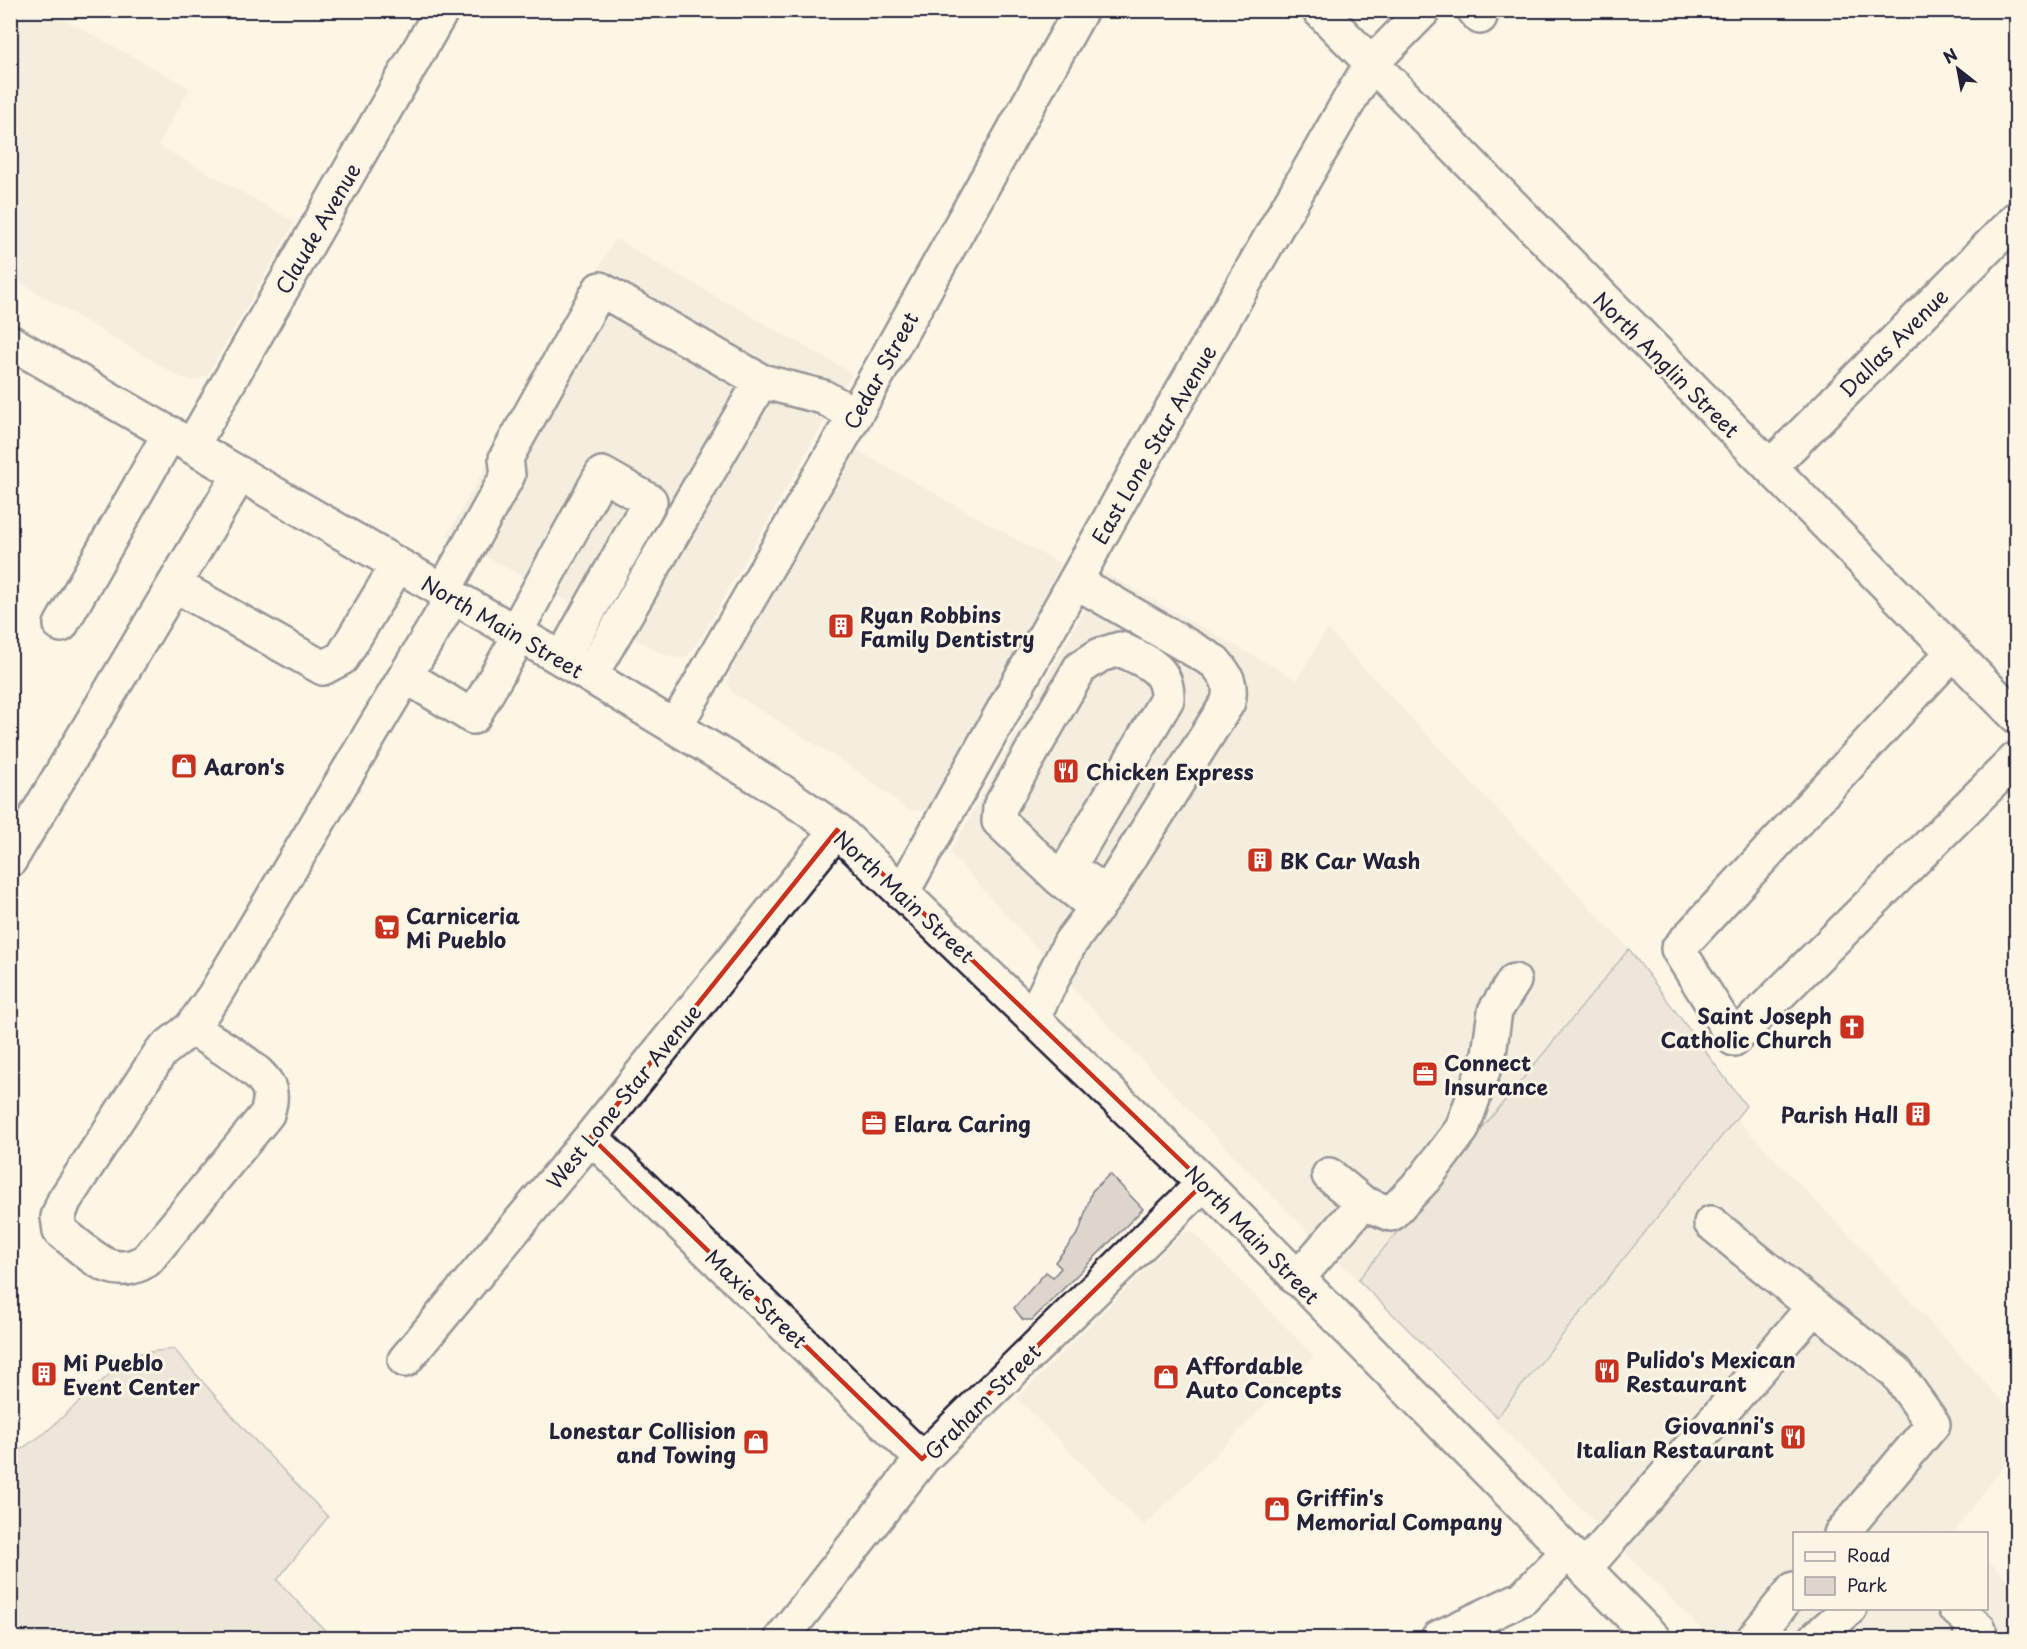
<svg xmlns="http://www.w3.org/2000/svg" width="2027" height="1649" font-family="'Playpen Sans',sans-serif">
<rect width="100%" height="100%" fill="#fcf5e5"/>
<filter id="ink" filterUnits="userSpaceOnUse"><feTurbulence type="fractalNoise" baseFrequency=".0167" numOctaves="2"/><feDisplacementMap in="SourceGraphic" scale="12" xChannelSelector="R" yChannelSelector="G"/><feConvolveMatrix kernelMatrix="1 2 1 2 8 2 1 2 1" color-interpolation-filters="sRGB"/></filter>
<g filter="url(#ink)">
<path fill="#ece5d8" d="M 11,10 L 49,11 L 190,88 L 158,145 L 295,222 L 207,376 L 192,381 L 180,377 L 11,277 Z
M 615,239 L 852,373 L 706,629 L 690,654 L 682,659 L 665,655 L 447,535 Z
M 857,450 L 1062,565 L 933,800 L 925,810 L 918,811 L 908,810 L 858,771 L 733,693 L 728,684 L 730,671 L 792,559 Z
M 1105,573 L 1297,680 L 1327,629 L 1629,949 L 1358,1280 L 1279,1203 L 1084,1000 L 950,853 Z
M 1735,1118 L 1854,1240 L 2016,1416 L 2016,1449 L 1956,1530 L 1959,1533 L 1794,1534 L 1794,1608 L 1986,1608 L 1987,1560 L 2016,1588 L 2016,1638 L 1710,1638 L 1494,1420 Z
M 1192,1231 L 1314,1356 L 1144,1526 L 1017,1398 L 1182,1233 Z"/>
<path fill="#dcd6cc" stroke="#7f7c84" stroke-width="1.5" d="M 1629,949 L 1746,1106 L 1497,1417 L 1358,1280 Z
M 1110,1174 L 1143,1209 L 1032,1320 L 1023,1320 L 1014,1308 L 1046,1272 L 1053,1277 L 1061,1268 L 1055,1262 L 1079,1232 L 1092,1191 Z
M 174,1349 L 244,1429 L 328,1517 L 277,1580 L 332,1638 L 11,1638 L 11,1456 L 45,1433 L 132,1354 Z"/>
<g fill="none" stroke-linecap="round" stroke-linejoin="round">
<defs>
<path id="minor" d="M 1319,10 L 2016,716
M 1474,10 L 1480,17
M 192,446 L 442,10
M 1770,467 L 2016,219
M 175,585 L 323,668 L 342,658 L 397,566
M 443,592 L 508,475 L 506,458 L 600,289 L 761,381
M 61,625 L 170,433
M 515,633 L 602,474 L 650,501 L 562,659
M 1953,652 L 1678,949 L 1734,1039 L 2016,759
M 406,676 L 473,717 L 520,635
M 590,676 L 761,381 L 823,397 L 855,415
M 675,727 L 855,415 L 1081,10
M 10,860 L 240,474
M 903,891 L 1138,468 L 1353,94 L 1371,64 L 1424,10
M 1097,908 L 1059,878 L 999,821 L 1000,807 L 1080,668 L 1100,655 L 1120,649 C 1145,661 1168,667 1167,699 L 1069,867 L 1107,894
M 1033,1017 L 1070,943 L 1107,894 L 1228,702 C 1232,684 1227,676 1215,662 L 1075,581
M 191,1028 C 210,1040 255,1065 266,1083 C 273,1093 270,1104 267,1114 L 147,1260 C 111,1283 90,1253 60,1231 L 58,1217 L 64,1201 L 161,1052 L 191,1028 L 214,996 L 452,598
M 591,1137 L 922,1459
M 1329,1175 L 1363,1203
M 1711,1223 L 1814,1307
M 1297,1279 L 1363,1203 L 1391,1214 L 1425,1178 L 1462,1129 L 1489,1054 L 1495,1011 L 1514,981
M 405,1360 L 591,1137 L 837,830
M 1584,1569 L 1814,1307 L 1896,1372 L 1933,1424 L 1841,1534
M 1955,1608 L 1979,1629 L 1970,1638
M 782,1638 L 922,1459 L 1204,1183
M 1438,1638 L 1523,1598 L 1568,1552
M 1754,1638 L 1794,1589
M 1816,1638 L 1850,1608"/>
<path id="major" d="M 10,342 L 562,659 L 781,791 L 837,830 L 1204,1183 L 1653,1638"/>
</defs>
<use href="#minor" stroke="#22223b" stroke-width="38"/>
<use href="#major" stroke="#22223b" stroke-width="38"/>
<use href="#minor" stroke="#fcf5e5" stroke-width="33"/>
<use href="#major" stroke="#fcf5e5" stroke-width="33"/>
</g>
</g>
<path d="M0 0H2027V1649H0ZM 837,830 L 1204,1183 L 922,1459 L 591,1137 Z" fill="#fcf5e5" fill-opacity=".55" fill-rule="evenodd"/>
<path fill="none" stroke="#c8321e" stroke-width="4.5" stroke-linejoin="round" d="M 837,830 L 1204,1183 L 922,1459 L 591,1137 Z"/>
<defs>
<symbol id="building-square" viewBox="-11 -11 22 22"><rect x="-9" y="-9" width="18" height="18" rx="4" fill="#c8321e" stroke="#fcf5e5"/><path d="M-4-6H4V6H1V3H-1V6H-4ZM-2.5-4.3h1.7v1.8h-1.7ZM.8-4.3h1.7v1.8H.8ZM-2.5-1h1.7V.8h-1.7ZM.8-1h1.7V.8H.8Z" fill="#fff"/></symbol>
<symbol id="shop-square" viewBox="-11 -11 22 22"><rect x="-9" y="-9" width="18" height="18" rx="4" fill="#c8321e" stroke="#fcf5e5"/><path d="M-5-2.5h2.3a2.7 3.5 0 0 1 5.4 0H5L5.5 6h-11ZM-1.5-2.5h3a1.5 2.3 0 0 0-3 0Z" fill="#fff"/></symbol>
<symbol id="restaurant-square" viewBox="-11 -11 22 22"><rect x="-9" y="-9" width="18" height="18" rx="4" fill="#c8321e" stroke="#fcf5e5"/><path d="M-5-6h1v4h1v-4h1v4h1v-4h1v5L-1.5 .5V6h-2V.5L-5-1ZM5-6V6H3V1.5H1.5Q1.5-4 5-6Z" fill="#fff"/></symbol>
<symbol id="supermarket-square" viewBox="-11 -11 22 22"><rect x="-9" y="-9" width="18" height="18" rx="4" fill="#c8321e" stroke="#fcf5e5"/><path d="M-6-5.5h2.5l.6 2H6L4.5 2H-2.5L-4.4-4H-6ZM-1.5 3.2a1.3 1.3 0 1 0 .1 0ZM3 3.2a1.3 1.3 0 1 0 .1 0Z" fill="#fff"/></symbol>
<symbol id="church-square" viewBox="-11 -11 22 22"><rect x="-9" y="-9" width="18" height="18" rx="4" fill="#c8321e" stroke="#fcf5e5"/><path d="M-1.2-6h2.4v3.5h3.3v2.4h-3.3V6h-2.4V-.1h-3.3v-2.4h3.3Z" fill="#fff"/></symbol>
<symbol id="office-square" viewBox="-11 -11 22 22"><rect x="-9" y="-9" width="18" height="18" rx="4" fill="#c8321e" stroke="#fcf5e5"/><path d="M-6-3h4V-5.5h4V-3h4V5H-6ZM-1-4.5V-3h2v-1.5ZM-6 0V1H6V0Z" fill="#fff"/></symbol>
</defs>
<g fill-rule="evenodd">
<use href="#building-square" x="826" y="611" width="30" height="30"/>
<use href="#shop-square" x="169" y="751" width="30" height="30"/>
<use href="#restaurant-square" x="1051" y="756" width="30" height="30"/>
<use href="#building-square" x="1245" y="845" width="30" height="30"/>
<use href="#supermarket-square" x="372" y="912" width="30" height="30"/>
<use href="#church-square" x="1837" y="1012" width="30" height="30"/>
<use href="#office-square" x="1410" y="1059" width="30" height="30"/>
<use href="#building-square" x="1903" y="1099" width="30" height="30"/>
<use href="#office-square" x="859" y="1108" width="30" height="30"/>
<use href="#restaurant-square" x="1592" y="1356" width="30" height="30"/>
<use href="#building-square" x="29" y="1359" width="30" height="30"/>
<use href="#shop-square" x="1151" y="1362" width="30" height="30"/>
<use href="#restaurant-square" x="1778" y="1422" width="30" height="30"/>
<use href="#shop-square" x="741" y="1427" width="30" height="30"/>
<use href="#shop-square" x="1262" y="1494" width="30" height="30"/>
</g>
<g text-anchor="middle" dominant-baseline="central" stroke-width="6" stroke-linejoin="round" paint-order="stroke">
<g font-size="21" fill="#22223b" stroke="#fcf5e5">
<text transform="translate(317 228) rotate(-60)">Claude Avenue</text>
<text transform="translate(1893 342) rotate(-45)">Dallas Avenue</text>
<text transform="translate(1667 364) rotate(45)">North Anglin Street</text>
<text transform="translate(880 370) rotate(-61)">Cedar Street</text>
<text transform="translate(1153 444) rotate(-60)">East Lone Star Avenue</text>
<text transform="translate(503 626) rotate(30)">North Main Street</text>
<text transform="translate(905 896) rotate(43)">North Main Street</text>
<text transform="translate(623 1096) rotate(-51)">West Lone Star Avenue</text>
<text transform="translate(1253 1234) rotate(46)">North Main Street</text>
<text transform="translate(757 1298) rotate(44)">Maxie Street</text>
<text transform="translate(982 1401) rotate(-45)">Graham Street</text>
</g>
<g font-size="21" font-weight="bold" fill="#22223b" stroke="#fcf5e5" text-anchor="start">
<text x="860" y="614">Ryan Robbins<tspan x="860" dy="24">Family Dentistry</tspan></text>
<text x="204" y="766">Aaron's</text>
<text x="1086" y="771">Chicken Express</text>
<text x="1280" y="860">BK Car Wash</text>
<text x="406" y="915">Carniceria<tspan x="406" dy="24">Mi Pueblo</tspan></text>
<text x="1832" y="1015" text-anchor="end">Saint Joseph<tspan x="1832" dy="24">Catholic Church</tspan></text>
<text x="1444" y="1062">Connect<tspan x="1444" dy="24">Insurance</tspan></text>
<text x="1898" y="1114" text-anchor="end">Parish Hall</text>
<text x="894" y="1123">Elara Caring</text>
<text x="1626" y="1359">Pulido's Mexican<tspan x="1626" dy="24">Restaurant</tspan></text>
<text x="63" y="1362">Mi Pueblo<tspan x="63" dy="24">Event Center</tspan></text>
<text x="1186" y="1365">Affordable<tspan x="1186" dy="24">Auto Concepts</tspan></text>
<text x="1774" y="1425" text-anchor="end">Giovanni's<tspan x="1774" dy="24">Italian Restaurant</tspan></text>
<text x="736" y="1430" text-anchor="end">Lonestar Collision<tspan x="736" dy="24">and Towing</tspan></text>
<text x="1296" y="1497">Griffin's<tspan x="1296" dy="24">Memorial Company</tspan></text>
</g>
</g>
<rect width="2027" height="1649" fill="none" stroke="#fcf5e5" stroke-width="36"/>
<rect x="18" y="18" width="1991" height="1613" fill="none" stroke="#22223b" stroke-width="2" filter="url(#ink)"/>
<rect x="1793" y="1532" width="195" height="78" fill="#fcf5e5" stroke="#a5a1a1" stroke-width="1.5"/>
<rect x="1805" y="1552" width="30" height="9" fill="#fcf5e5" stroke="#a5a1a1" stroke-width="1.5"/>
<text x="1847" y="1562" font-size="18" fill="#22223b">Road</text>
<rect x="1805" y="1577" width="30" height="18" fill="#dcd6cc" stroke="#a5a1a1" stroke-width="1.5"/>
<text x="1847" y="1592" font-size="18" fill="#22223b">Park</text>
<g transform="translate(1958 69) rotate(329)" stroke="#fcf5e5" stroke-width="4.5" paint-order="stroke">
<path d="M0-4.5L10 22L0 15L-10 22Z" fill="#22223b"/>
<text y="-9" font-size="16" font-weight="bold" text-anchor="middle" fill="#22223b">N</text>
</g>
</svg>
